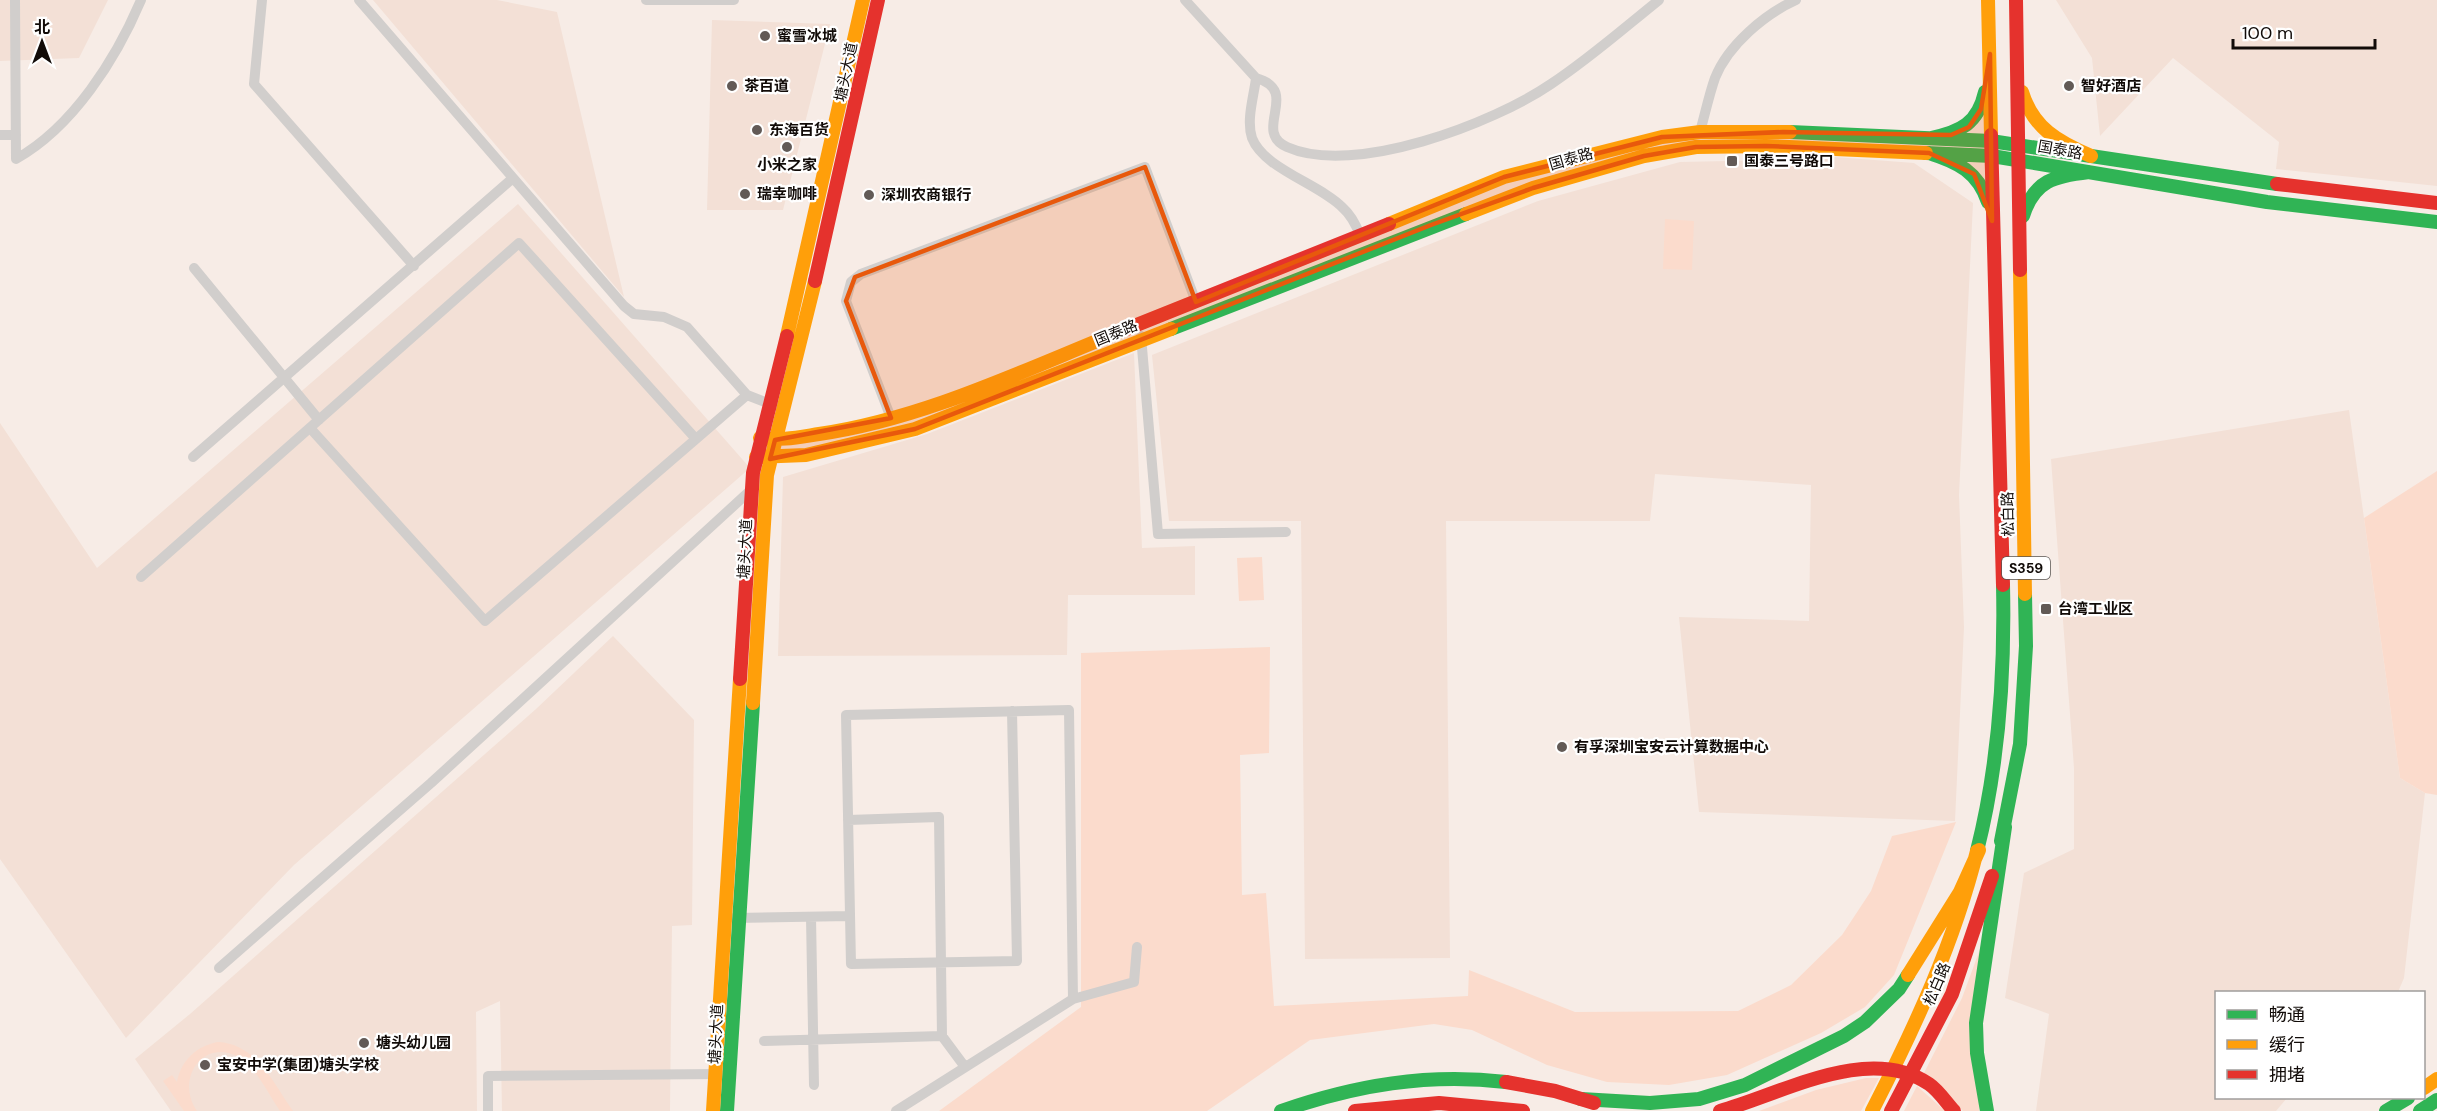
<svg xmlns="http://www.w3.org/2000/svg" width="2437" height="1111" font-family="'DM Sans','Noto Sans SC',sans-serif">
<rect width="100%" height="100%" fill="#f7ece6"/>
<path fill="#f3e0d6" d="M 0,0 L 108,0 L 79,58 L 0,61 Z
M 373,0 L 497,0 L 557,12 L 624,297 Z
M 2056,0 L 2437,0 L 2437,186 L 2276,169 L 2279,142 L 2173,58 L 2100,136 L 2092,58 Z
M 712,20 L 830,24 L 783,210 L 707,210 Z
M 1822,156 L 1914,163 L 1973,203 L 1959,495 L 1964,627 L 1955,821 L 1699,812 L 1679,617 L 1809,621 L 1811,485 L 1655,474 L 1650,521 L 1446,521 L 1450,958 L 1305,959 L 1301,521 L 1169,521 L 1152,355 L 1538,201 L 1680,162 L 1775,160 L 1821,165 Z
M 518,204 L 750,468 L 294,865 L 126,1038 L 0,859 L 0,423 L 97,568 Z
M 1134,353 L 1142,548 L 1195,546 L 1195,595 L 1068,595 L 1067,655 L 778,656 L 783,477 L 927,434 Z
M 2349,410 L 2400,778 L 2425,793 L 2404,978 L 2398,992 L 2216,992 L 2216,1098 L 2287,1098 L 2276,1111 L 2036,1111 L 2049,1014 L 2005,998 L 2024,873 L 2074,849 L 2074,768 L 2051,459 Z
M 613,636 L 694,720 L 692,925 L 672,926 L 670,1111 L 502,1111 L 500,1001 L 476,1012 L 477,1111 L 171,1111 L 135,1059 L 190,1014 L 536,709 Z"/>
<path fill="#fbdbcc" d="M 1665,219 L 1694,221 L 1692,270 L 1663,269 Z
M 2437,471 L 2437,795 L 2425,793 L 2400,778 L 2364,518 Z
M 1262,557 L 1264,600 L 1239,601 L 1237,558 Z
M 1270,647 L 1269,753 L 1240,755 L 1242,895 L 1266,893 L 1274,1006 L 1468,996 L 1469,970 L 1575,1012 L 1738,1011 L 1791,985 L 1842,935 L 1871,891 L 1892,836 L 1956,822 L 1894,975 L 1865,1007 L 1821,1033 L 1727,1075 L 1669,1085 L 1607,1082 L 1547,1065 L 1472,1030 L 1434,1024 L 1310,1040 L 1207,1111 L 939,1111 L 1081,1007 L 1081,653 Z
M 1987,930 L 1979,1111 L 1963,1111 L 1924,1073 L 1962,998 Z
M 218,1042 C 257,1044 273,1083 293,1111 L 280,1111 C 269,1095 257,1069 240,1058 C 205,1036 174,1078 197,1111 L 184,1111 L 163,1081 L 172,1075 L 177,1082 C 181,1060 197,1046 218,1042 Z
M 1866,1078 L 1879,1078 L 1861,1111 L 1759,1111 L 1816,1090 Z
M 1917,1086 L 1945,1111 L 1904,1111 Z"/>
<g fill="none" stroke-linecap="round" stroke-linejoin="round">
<path stroke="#d1cecc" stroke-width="10" d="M 15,0 L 16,159 C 73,127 116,59 141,0
M 262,0 L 254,84 L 414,266
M 359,0 L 624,306 L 634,314 L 664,317 L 687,327 L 747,395 L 775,406
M 646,0 L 734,0
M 1185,0 L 1256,78 C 1254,96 1246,120 1252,138 C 1264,169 1320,184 1343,208 C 1351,215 1356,225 1360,235
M 1256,78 C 1302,91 1251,131 1287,147 C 1354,177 1494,123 1551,84 C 1589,59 1624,28 1659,0
M 1700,132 C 1705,114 1709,95 1715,78 C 1728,45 1765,14 1796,0
M 0,135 L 16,135
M 194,268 L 319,420
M 1141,336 L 1158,534 L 1286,532
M 891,418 L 846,301 L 851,282 L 861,274 L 1145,167 L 1196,302
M 310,428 L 485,621 L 747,395
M 193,457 L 513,178
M 141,577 L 519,243 L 696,439
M 1012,711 L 1017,961 L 851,964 L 846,715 L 1069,710 L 1073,999
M 848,820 L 939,817 L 942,1036 L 965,1067
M 811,917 L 814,1085
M 734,918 L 850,916
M 219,968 L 431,783 L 752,489
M 764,1041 L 942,1036
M 488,1111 L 488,1076 L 719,1074
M 896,1111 L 1073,999 L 1134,982 L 1137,947"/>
<path stroke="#30b455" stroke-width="14" d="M 1790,132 L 1991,141 L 2277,184
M 1931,138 C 1961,132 1978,123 1985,92
M 1926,153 L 1992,156 L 2267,202 L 2437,222
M 1929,153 C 1958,162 1978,172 1988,202
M 2023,216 C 2034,180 2055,176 2089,172
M 1171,329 L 1466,214
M 2001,841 L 2020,744 L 2026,646 L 2025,594
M 1977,851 C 1999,764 2005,675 2003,585
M 1581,1099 L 1650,1103 L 1699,1099 L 1745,1085 L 1844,1036 L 1865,1022 L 1899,989 L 1908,975
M 727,1111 L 753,703
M 1281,1111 C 1356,1085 1427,1073 1506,1082
M 1987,1111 L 1977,1053 L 1976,1023 L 2005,827
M 2386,1111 L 2408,1098
M 2420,1111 L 2437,1100"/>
<path stroke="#ff9f0a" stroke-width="14" d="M 1988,0 L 1991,135
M 2022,92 C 2033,128 2058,142 2091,156
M 1466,214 L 1533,188 L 1644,156 L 1696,147 L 1766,146 L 1926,153
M 1389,224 L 1504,177 L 1662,137 L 1700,132 L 1790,132
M 2020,270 L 2025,594
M 787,336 L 863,0
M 760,438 C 780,441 799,437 819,434 C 924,419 1026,369 1124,330
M 756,457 L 806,455 L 915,429 L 1171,329
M 753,703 L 767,475 L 815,281
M 1908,975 L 1960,892 L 1979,850
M 2424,1088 L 2437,1079
M 713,1111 L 740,679
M 1872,1111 C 1915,1027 1954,943 1977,851"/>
<path stroke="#e5322d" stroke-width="14" d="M 2016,0 L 2020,270
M 1991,135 L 2003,585
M 2277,184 L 2437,203
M 815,281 L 878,0
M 1124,330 L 1389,224
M 740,679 L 753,473 L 787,336
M 1506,1082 L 1555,1091 L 1594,1103
M 1355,1111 L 1439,1103 L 1523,1111
M 1720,1111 C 1782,1094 1868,1043 1929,1084 C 1938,1090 1946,1102 1954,1111
M 1891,1111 L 1952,994 L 1992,876"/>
</g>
<path fill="#e8590c" fill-opacity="0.2" stroke="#e8590c" stroke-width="4.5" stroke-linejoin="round" d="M 1990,54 L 1992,221 L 1974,174 L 1929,153 L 1766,146 L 1696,147 L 1644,156 L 1533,188 L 1431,225 L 915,429 L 770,459 L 775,440 L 891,418 L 846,301 L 855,277 L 1145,167 L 1196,302 L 1504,177 L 1662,137 L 1783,132 L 1951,135 L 1969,127 L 1981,109 Z"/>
<g fill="#625a56" stroke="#fff" stroke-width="2">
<circle cx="765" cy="36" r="6"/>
<circle cx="732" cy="86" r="6"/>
<circle cx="2069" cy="86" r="6"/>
<circle cx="757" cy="130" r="6"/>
<circle cx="787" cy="147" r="6"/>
<rect x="1726" y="155" width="12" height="12" rx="3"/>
<circle cx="745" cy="194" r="6"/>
<circle cx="869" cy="195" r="6"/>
<rect x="2040" y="603" width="12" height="12" rx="3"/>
<circle cx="1562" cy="747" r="6"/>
<circle cx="364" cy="1043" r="6"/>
<circle cx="205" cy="1065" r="6"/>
</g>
<g text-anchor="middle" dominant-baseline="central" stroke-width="4.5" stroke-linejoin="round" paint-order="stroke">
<rect fill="#fff" stroke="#585452" stroke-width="1.5" x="2002" y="557" width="48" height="22" rx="4.5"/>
<g font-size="14" font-weight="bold" fill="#110b08">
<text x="2026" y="568">S359</text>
</g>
<g font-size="15" font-weight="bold" fill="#110b08" stroke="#fff" text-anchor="start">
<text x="777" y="36">蜜雪冰城</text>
<text x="744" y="86">茶百道</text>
<text x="2081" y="86">智好酒店</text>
<text x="769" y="130">东海百货</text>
<text x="1744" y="161">国泰三号路口</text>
<text x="787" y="165" text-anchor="middle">小米之家</text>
<text x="757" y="194">瑞幸咖啡</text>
<text x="881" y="195">深圳农商银行</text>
<text x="2058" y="609">台湾工业区</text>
<text x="1574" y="747">有孚深圳宝安云计算数据中心</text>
<text x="376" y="1043">塘头幼儿园</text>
<text x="217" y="1065">宝安中学(集团)塘头学校</text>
</g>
<g font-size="15" fill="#110b08" stroke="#fff">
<text transform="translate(846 72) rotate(-78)">塘头大道</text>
<text transform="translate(2060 150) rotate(10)">国泰路</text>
<text transform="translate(1571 159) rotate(-16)">国泰路</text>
<text transform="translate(1116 333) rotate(-22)">国泰路</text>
<text transform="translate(2008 514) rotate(-91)">松白路</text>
<text transform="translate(745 549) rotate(-87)">塘头大道</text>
<text transform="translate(1937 984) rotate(-67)">松白路</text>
<text transform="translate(716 1034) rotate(-87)">塘头大道</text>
</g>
</g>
<rect x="2215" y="991" width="210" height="108" fill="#ffffff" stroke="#a09d9c" stroke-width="1.5"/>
<rect x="2227" y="1010" width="30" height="9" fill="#30b455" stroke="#a09d9c" stroke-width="1.5"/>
<text x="2269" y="1021" font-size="18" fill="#110b08">畅通</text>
<rect x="2227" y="1040" width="30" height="9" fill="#ff9f0a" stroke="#a09d9c" stroke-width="1.5"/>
<text x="2269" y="1051" font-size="18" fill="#110b08">缓行</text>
<rect x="2227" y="1070" width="30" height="9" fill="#e5322d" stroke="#a09d9c" stroke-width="1.5"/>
<text x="2269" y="1081" font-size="18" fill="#110b08">拥堵</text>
<g transform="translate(42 42)" stroke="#ffffff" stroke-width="4.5" paint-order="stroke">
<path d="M0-4.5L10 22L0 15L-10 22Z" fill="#110b08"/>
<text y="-9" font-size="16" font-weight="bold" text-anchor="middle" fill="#110b08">北</text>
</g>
<path d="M2233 39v9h142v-9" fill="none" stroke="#110b08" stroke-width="3"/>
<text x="2242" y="39" font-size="18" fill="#110b08" stroke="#ffffff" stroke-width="4.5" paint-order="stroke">100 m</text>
</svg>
